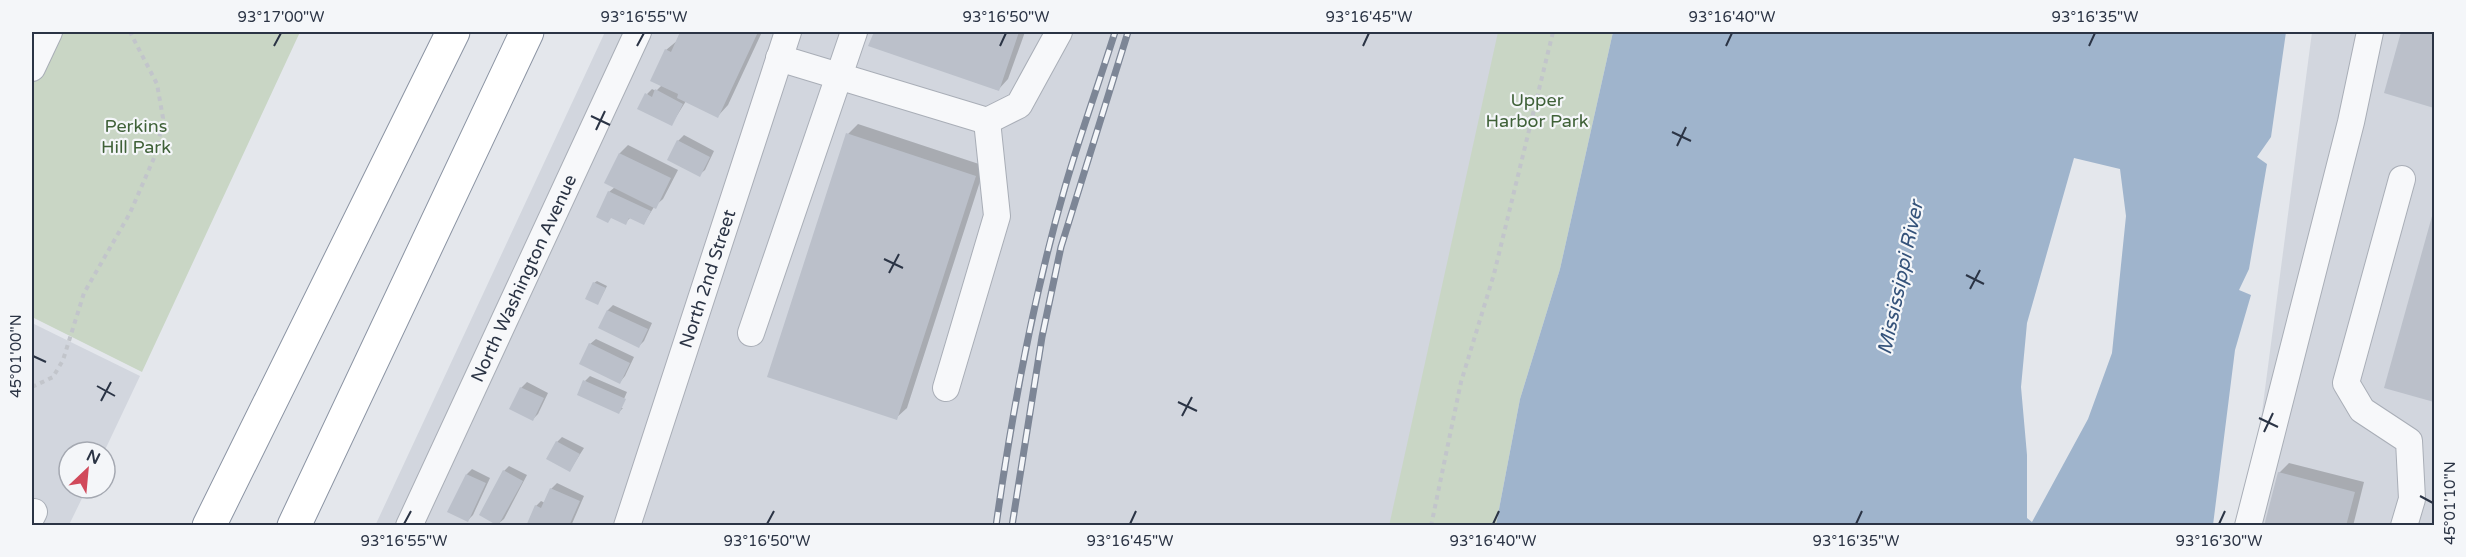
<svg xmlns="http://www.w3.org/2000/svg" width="2466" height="557" font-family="'Varela Round',sans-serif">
<rect width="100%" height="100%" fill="#e4e7ec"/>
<path fill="#d2d6de" d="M 605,32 L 1502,32 L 1393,525 L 375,526 Z
M 2312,32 L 2434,32 L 2434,525 L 2247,526 Z
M 32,323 L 140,376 L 104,452 L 69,452 L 69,488 L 87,488 L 69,525 L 32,525 Z"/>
<path fill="#c9d6c5" d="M 55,32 L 300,32 L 142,372 L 32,317 L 32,81 Z
M 1498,32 L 1613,32 L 1560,269 L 1520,399 L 1496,525 L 1389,526 Z"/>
<path fill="#9fb4cc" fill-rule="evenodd" d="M 1613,32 L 2286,32 L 2271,137 L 2257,157 L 2267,164 L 2249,269 L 2239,290 L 2251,295 L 2235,350 L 2213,525 L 1496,525 L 1520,399 L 1560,269 ZM 2074,158 L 2120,169 L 2126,216 L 2112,353 L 2088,419 L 2032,522 L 2027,518 L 2027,455 L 2021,387 L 2027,323 Z"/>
<path fill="#0003" d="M 682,32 L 762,32 L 728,105 L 718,116 L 686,101 L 671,125 L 647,94 L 652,89 L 656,91 L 662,85 L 666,50 L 678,40 Z
M 875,32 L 1025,32 L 1008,79 L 998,90 L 870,45 Z
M 2402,32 L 2434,32 L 2434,106 L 2386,92 Z
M 858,124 L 985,166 L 907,408 L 896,418 L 848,134 Z
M 684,135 L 714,151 L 705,170 L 699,175 L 669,160 L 678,141 Z
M 628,145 L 678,170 L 663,199 L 654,207 L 644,223 L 631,217 L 625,223 L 609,192 L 615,187 L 606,182 L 620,153 Z
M 2434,212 L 2434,401 L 2386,387 Z
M 597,281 L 607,286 L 598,303 L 594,283 Z
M 613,305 L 652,323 L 644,341 L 639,346 L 600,328 L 608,310 Z
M 596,339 L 634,357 L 625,376 L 620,382 L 590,344 Z
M 590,376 L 627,392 L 620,408 L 623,408 L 619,412 L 585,381 Z
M 527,382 L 548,393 L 538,414 L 533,419 L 511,409 L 521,388 Z
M 562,437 L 584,448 L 570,470 L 557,442 Z
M 2289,463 L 2364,482 L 2353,526 L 2266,526 L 2279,473 Z
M 509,466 L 527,475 L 504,519 L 498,524 L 504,471 Z
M 472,469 L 490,478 L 473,515 L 468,520 L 467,474 Z
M 557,483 L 584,496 L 571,526 L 527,526 L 536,506 L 541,501 L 545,503 L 551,489 Z"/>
<path fill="#bbc0ca" d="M 680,32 L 758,32 L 718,118 L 677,98 L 678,94 L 650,81 L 665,49 L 671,52 Z
M 874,32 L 1019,32 L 999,91 L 868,46 Z
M 2401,32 L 2434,32 L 2434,108 L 2384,93 Z
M 655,89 L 683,104 L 672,126 L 637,109 L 645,93 L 652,97 Z
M 846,133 L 976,176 L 897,420 L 767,377 Z
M 677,140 L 710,157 L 700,177 L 667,160 Z
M 619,153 L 671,178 L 656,209 L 604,183 Z
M 608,191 L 651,211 L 644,225 L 629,218 L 626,225 L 611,218 L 608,223 L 596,217 Z
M 2434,209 L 2434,402 L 2384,388 Z
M 593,282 L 606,288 L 598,305 L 585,299 Z
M 607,310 L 648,329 L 639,348 L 598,328 Z
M 589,343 L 630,363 L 620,384 L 579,364 Z
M 583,380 L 626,399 L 619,414 L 577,395 Z
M 520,387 L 544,398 L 533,421 L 509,409 Z
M 556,441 L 580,454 L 570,472 L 546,459 Z
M 503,470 L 523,481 L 498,526 L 479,515 Z
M 2278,472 L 2355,492 L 2346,526 L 2264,526 Z
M 466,474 L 486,483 L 468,522 L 447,512 Z
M 550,488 L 580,501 L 569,526 L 526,526 L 535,505 L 541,508 Z"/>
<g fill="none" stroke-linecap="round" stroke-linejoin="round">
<defs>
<g id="minor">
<path d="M 779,58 L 987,121 L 1019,105 L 1059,32"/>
<path d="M 32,68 L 49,32"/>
<path d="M 2402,179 L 2346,383 L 2362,410 L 2409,441 L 2412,499 L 2404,526"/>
<path d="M 751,333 L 854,32"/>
<path d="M 946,388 L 997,216 L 987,121"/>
<path d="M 32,516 L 34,512"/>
<path id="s1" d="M 409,526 L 638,32"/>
<path id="s2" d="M 627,526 L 788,32"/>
<path d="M 2248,526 L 2351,122 L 2370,32"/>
</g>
<path id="highway" d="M 209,526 L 453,32
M 294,526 L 527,32"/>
</defs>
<use href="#minor" stroke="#a9aeb7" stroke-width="28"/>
<use href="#highway" stroke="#8b94a3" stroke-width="35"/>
<path stroke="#c2c5cb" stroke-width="4" stroke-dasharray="4.5 4.5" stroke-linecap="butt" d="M 32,387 L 53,377 L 63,360 L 84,293 L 130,213 L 157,151 L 163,118 L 157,84 L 130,32
M 1431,526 L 1461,382 L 1494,274 L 1553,32"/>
<use href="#minor" stroke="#f7f8fa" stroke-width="26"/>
<use href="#highway" stroke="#fff" stroke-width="33"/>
<defs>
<path id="rail" d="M 996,526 C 1012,412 1033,298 1065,187 C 1080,135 1099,83 1115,32
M 1012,526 L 1042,337 L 1061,247 L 1128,32"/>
</defs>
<use href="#rail" stroke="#7d8696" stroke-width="7"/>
<use href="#rail" stroke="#f4f6f9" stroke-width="4.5" stroke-dasharray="14" stroke-linecap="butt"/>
</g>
<path fill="none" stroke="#2b3445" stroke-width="2" d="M 274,46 L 281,33M 637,46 L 644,33M 1000,46 L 1006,33M 1363,46 L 1369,33M 1726,46 L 1732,33M 2089,46 L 2095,33M 591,116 L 610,125M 596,130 L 605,111M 1672,132 L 1691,141M 1677,146 L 1686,127M 884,259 L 903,268M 889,273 L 899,254M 1966,275 L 1984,284M 1970,289 L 1980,270M 33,356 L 46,362M 97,386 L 115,396M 101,401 L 111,382M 1178,402 L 1197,411M 1182,416 L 1192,397M 2259,418 L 2278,427M 2264,432 L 2273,413M 2420,496 L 2433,503M 404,524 L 411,511M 767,524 L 774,511M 1130,524 L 1136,511M 1493,524 L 1499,511M 1856,524 L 1862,511M 2219,524 L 2225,511"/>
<g text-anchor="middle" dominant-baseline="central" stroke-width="4.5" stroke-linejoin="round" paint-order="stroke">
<g font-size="18" fill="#3f6138" stroke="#f4f6f9">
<text x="1537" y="100">Upper<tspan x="1537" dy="21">Harbor Park</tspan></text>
<text x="136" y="126">Perkins<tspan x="136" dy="21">Hill Park</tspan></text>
</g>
<g font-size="18" fill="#2b3445" stroke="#f4f6f9">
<text stroke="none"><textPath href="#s1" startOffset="273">North Washington Avenue</textPath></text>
<text stroke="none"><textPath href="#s2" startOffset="260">North 2nd Street</textPath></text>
</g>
<g font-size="20" font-style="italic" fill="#34527a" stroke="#f4f6f9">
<text transform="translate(1901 278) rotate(-78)">Mississippi River</text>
</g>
</g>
<rect width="2466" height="557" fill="none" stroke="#f4f6f9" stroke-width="66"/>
<g transform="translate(87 470) rotate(26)"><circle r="28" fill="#f4f6f9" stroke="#a4a8b1" stroke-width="1.5"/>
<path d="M0-4.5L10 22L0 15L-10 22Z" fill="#d1495b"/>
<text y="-9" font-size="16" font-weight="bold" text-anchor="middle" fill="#2b3445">N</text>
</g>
<rect x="33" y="33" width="2400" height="491" fill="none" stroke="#2b3445" stroke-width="2"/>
<g font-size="15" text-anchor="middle" fill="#2b3445">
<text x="281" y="22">93°17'00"W</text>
<text x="644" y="22">93°16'55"W</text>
<text x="1006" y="22">93°16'50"W</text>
<text x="1369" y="22">93°16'45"W</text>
<text x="1732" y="22">93°16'40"W</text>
<text x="2095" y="22">93°16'35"W</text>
<text transform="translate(16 356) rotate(-90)" y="5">45°01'00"N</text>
<text transform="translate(2450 503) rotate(-90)" y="5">45°01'10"N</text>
<text x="404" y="546">93°16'55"W</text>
<text x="767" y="546">93°16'50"W</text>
<text x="1130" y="546">93°16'45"W</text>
<text x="1493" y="546">93°16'40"W</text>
<text x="1856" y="546">93°16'35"W</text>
<text x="2219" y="546">93°16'30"W</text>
</g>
</svg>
